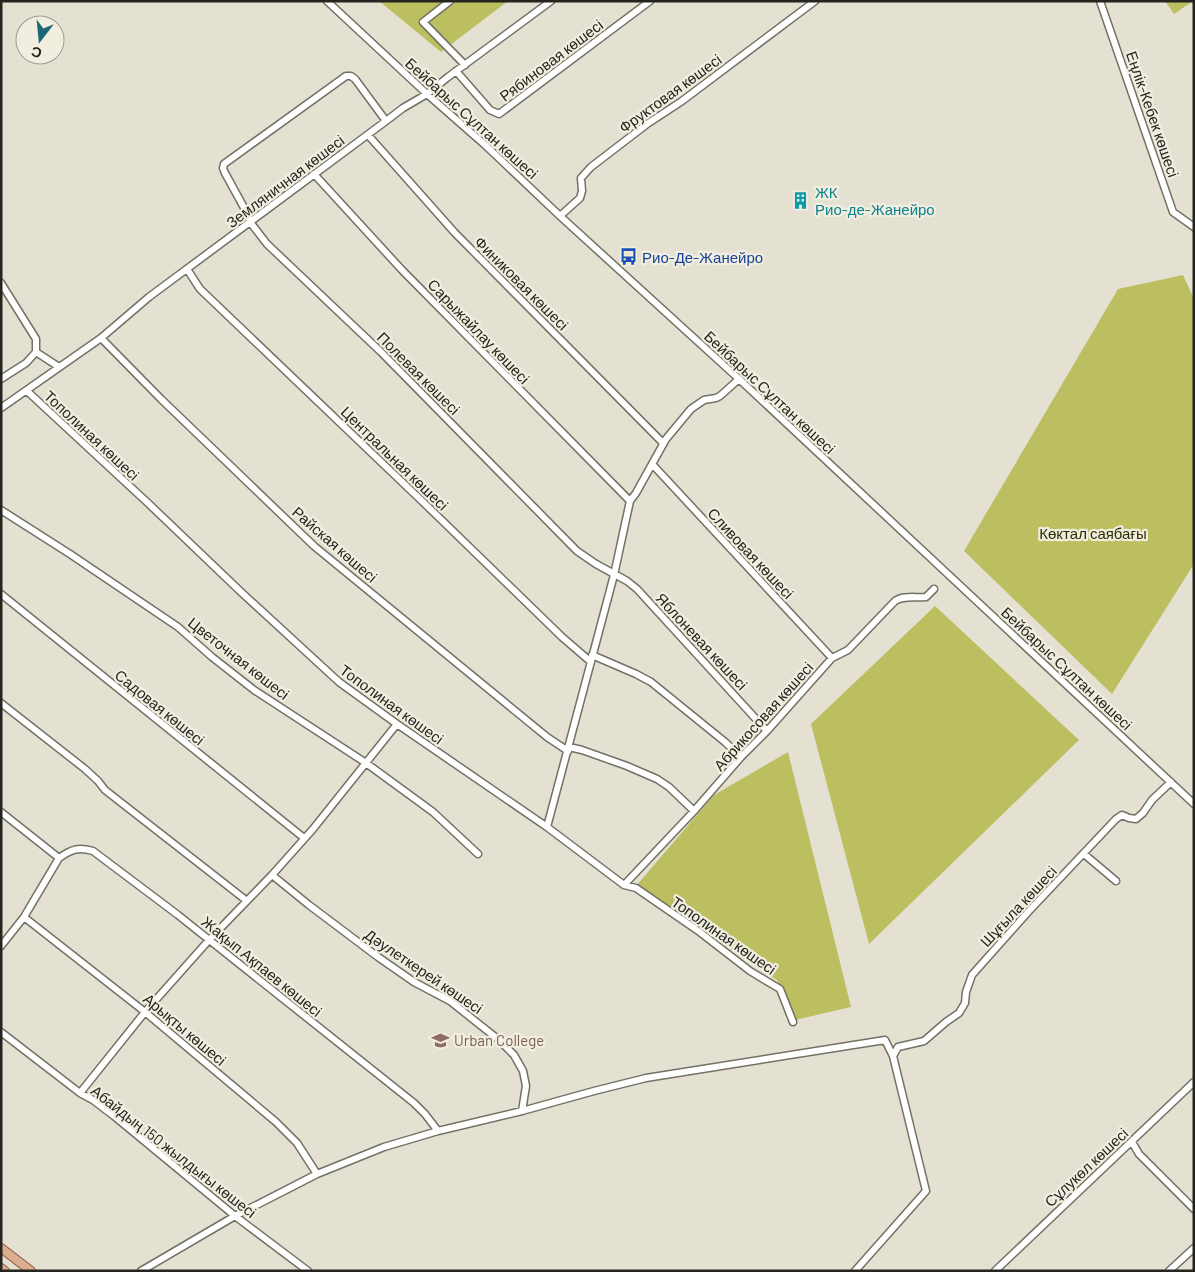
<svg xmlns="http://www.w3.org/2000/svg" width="1195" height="1272" font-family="Barlow,sans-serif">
<rect width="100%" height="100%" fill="#e4e1d3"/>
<path fill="#bbbf5f" d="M 379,1 L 508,1 L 441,52 Z
M 1165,1 L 1193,1 L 1174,14 Z
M 1183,275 L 1194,299 L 1194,564 L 1112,694 L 964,551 L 1118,289 Z
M 935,606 L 1079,740 L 869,944 L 811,724 Z
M 788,752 L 851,1007 L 795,1020 L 777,980 L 636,886 L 714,795 Z"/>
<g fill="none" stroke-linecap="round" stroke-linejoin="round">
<defs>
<path id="minor" d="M 327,1 L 427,94 L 484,144 L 560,216 L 739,379 L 1194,804
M 450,1 L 423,22 L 465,65
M 1100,1 L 1173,212 L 1194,227
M 456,71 L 490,110 L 499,114 L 650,1
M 386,121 L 355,79 L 351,76 L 346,76 L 224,164 L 223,168 L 225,173 L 248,215 L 250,222 L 267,244 L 381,352 L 577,551 L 596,564 L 627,581 L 637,589 L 767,731
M 368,135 L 455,233 L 663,443
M 314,174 L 402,270 L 630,501
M 560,216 L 580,198 L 582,191 L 581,178 L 591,167 L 647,124 L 682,101 L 815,1
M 187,269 L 200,289 L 423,502 L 562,637 L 591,662
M 1,283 L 36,339 L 36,352
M 101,338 L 161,399 L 314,546 L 547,737 L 568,751
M 36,352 L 59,367
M 1,379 L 26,363 L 36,352
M 27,391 L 149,504 L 241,592 L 339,682 L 397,724 L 547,827 L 624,885 L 636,888 L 697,930 L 750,971 L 780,989 L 793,1022
M 1,408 L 101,338 L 149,297 L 386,121 L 403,108 L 427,94 L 448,77 L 551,1
M 652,464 L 832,658
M 1,510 L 70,554 L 178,627 L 212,657 L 254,690 L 366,763 L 433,812 L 478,854
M 1,594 L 304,838
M 592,655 L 636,674 L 651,682 L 725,742 L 741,757
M 1,703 L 85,769 L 98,781 L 105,790 L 247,901
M 569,747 L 582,750 L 627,766 L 657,779 L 669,787 L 694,811
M 1,812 L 59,858
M 547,827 L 614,575 L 630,501 L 636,493 L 666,439 L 691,409 L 704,400 L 716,398 L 720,396 L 739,379
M 1084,854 L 1116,881
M 272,875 L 309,905 L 378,957 L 414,982 L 450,1001 L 499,1040 L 514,1055 L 523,1071 L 526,1086 L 522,1111
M 624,885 L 694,811 L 741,757 L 767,731 L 832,658 L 848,650 L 895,601 C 903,595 916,598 926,597 L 934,589
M 24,917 L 145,1012 L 276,1122 L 297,1143 L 317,1174
M 1,946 L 24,917 L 59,858 C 72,849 78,847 93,851 L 178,915 L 414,1103 L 425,1114 L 438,1131
M 1,1032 L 80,1093 L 93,1100 L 114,1116 L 235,1216 L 308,1271
M 893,1056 L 898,1047 L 924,1041 L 946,1022 L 959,1013 L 965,1003 L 966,992 L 972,975 L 1029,911 L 1116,819 L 1122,815 L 1129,818 L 1136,819 L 1143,813 L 1152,800 L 1171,782
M 80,1093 L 145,1012 L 209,940 L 272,875 L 313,829 L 397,724
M 1132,1142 L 1139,1154 L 1194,1209
M 141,1271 L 235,1216 L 317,1174 L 384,1147 L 438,1131 L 522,1111 L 594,1091 L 646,1078 L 885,1040 L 893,1056 L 926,1191 L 855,1271
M 995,1271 L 1194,1082
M 1169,1271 L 1194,1248"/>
<path id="major" d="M 1,1248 L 31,1271
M 1,1268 L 5,1271"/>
</defs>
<use href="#minor" stroke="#737164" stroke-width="9"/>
<use href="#major" stroke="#8c5b3a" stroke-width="10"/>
<use href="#minor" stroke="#fff" stroke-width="6"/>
<use href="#major" stroke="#dcae91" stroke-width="8"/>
</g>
<defs>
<symbol id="building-bare" viewBox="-9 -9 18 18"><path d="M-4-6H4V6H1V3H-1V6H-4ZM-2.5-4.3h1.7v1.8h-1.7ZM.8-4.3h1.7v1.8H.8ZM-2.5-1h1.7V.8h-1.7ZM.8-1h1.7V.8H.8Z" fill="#0f9aa8" stroke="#f1eee0" stroke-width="2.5" paint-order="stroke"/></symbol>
<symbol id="bus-bare" viewBox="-9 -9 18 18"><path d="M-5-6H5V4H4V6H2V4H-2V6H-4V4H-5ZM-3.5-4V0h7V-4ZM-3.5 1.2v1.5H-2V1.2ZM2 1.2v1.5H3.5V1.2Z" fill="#1a4fb4" stroke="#f1eee0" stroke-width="2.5" paint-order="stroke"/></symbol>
<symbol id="university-bare" viewBox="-9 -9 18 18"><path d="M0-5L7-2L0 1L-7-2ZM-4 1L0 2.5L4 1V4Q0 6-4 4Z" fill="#8d6e63" stroke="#f1eee0" stroke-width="2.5" paint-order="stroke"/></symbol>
</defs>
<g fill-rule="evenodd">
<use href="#building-bare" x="788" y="188" width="25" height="25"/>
<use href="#bus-bare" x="616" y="244" width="25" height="25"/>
<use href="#university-bare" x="428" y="1028" width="25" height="25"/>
</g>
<g text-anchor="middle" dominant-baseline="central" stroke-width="4.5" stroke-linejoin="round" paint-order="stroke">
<g font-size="15" fill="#25241f" stroke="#f1eee0">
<text transform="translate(551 60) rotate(-37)">Рябиновая көшесі</text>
<text transform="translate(670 93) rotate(-36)">Фруктовая көшесі</text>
<text transform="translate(1153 114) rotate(71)">Еңлік-Кебек көшесі</text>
<text transform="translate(472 118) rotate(42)">Бейбарыс Сұлтан көшесі</text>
<text transform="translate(285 181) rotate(-37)">Земляничная көшесі</text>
<text transform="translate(522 283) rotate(45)">Финиковая көшесі</text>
<text transform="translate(479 331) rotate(46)">Сарыжайлау көшесі</text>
<text transform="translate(419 373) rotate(45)">Полевая көшесі</text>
<text transform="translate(770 392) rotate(43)">Бейбарыс Сұлтан көшесі</text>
<text transform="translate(92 435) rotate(43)">Тополиная көшесі</text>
<text transform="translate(395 458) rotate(44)">Центральная көшесі</text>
<text transform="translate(335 544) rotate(41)">Райская көшесі</text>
<text transform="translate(751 553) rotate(47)">Сливовая көшесі</text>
<text transform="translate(702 641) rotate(47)">Яблоневая көшесі</text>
<text transform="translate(239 658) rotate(38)">Цветочная көшесі</text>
<text transform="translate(1067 668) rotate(43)">Бейбарыс Сұлтан көшесі</text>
<text transform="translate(392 704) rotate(36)">Тополиная көшесі</text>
<text transform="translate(160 707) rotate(39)">Садовая көшесі</text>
<text transform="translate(763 716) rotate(-48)">Абрикосовая көшесі</text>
<text transform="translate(1018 906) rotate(-47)">Шұғыла көшесі</text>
<text transform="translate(724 935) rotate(35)">Тополиная көшесі</text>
<text transform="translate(262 966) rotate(39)">Жақып Ақпаев көшесі</text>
<text transform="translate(424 971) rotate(34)">Дәулеткерей көшесі</text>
<text transform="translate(185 1029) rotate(40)">Арықты көшесі</text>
<text transform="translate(174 1151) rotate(38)">Абайдың 150 жылдығы көшесі</text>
<text transform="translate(1086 1167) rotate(-43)">Сұлукөл көшесі</text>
</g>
<g font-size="15" fill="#0d838f" stroke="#f1eee0" text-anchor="start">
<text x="815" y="192">ЖК<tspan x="815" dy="17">Рио-де-Жанейро</tspan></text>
</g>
<g font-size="15" fill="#164399" stroke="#f1eee0" text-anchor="start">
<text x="642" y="257">Рио-Де-Жанейро</text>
</g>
<g font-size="15" fill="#2c2d03" stroke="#f1eee0">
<text x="1093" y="533">Көктал саябағы</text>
</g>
<g font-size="15" fill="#785e54" stroke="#f1eee0" text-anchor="start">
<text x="454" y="1040">Urban College</text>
</g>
</g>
<rect width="1195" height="1272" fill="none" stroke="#25241f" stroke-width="5"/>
<g transform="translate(40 40) rotate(196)"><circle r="24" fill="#f1eee0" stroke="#9f9d93"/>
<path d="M0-4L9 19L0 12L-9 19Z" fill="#1e6774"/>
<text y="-8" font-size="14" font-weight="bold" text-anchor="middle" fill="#25241f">С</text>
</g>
</svg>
